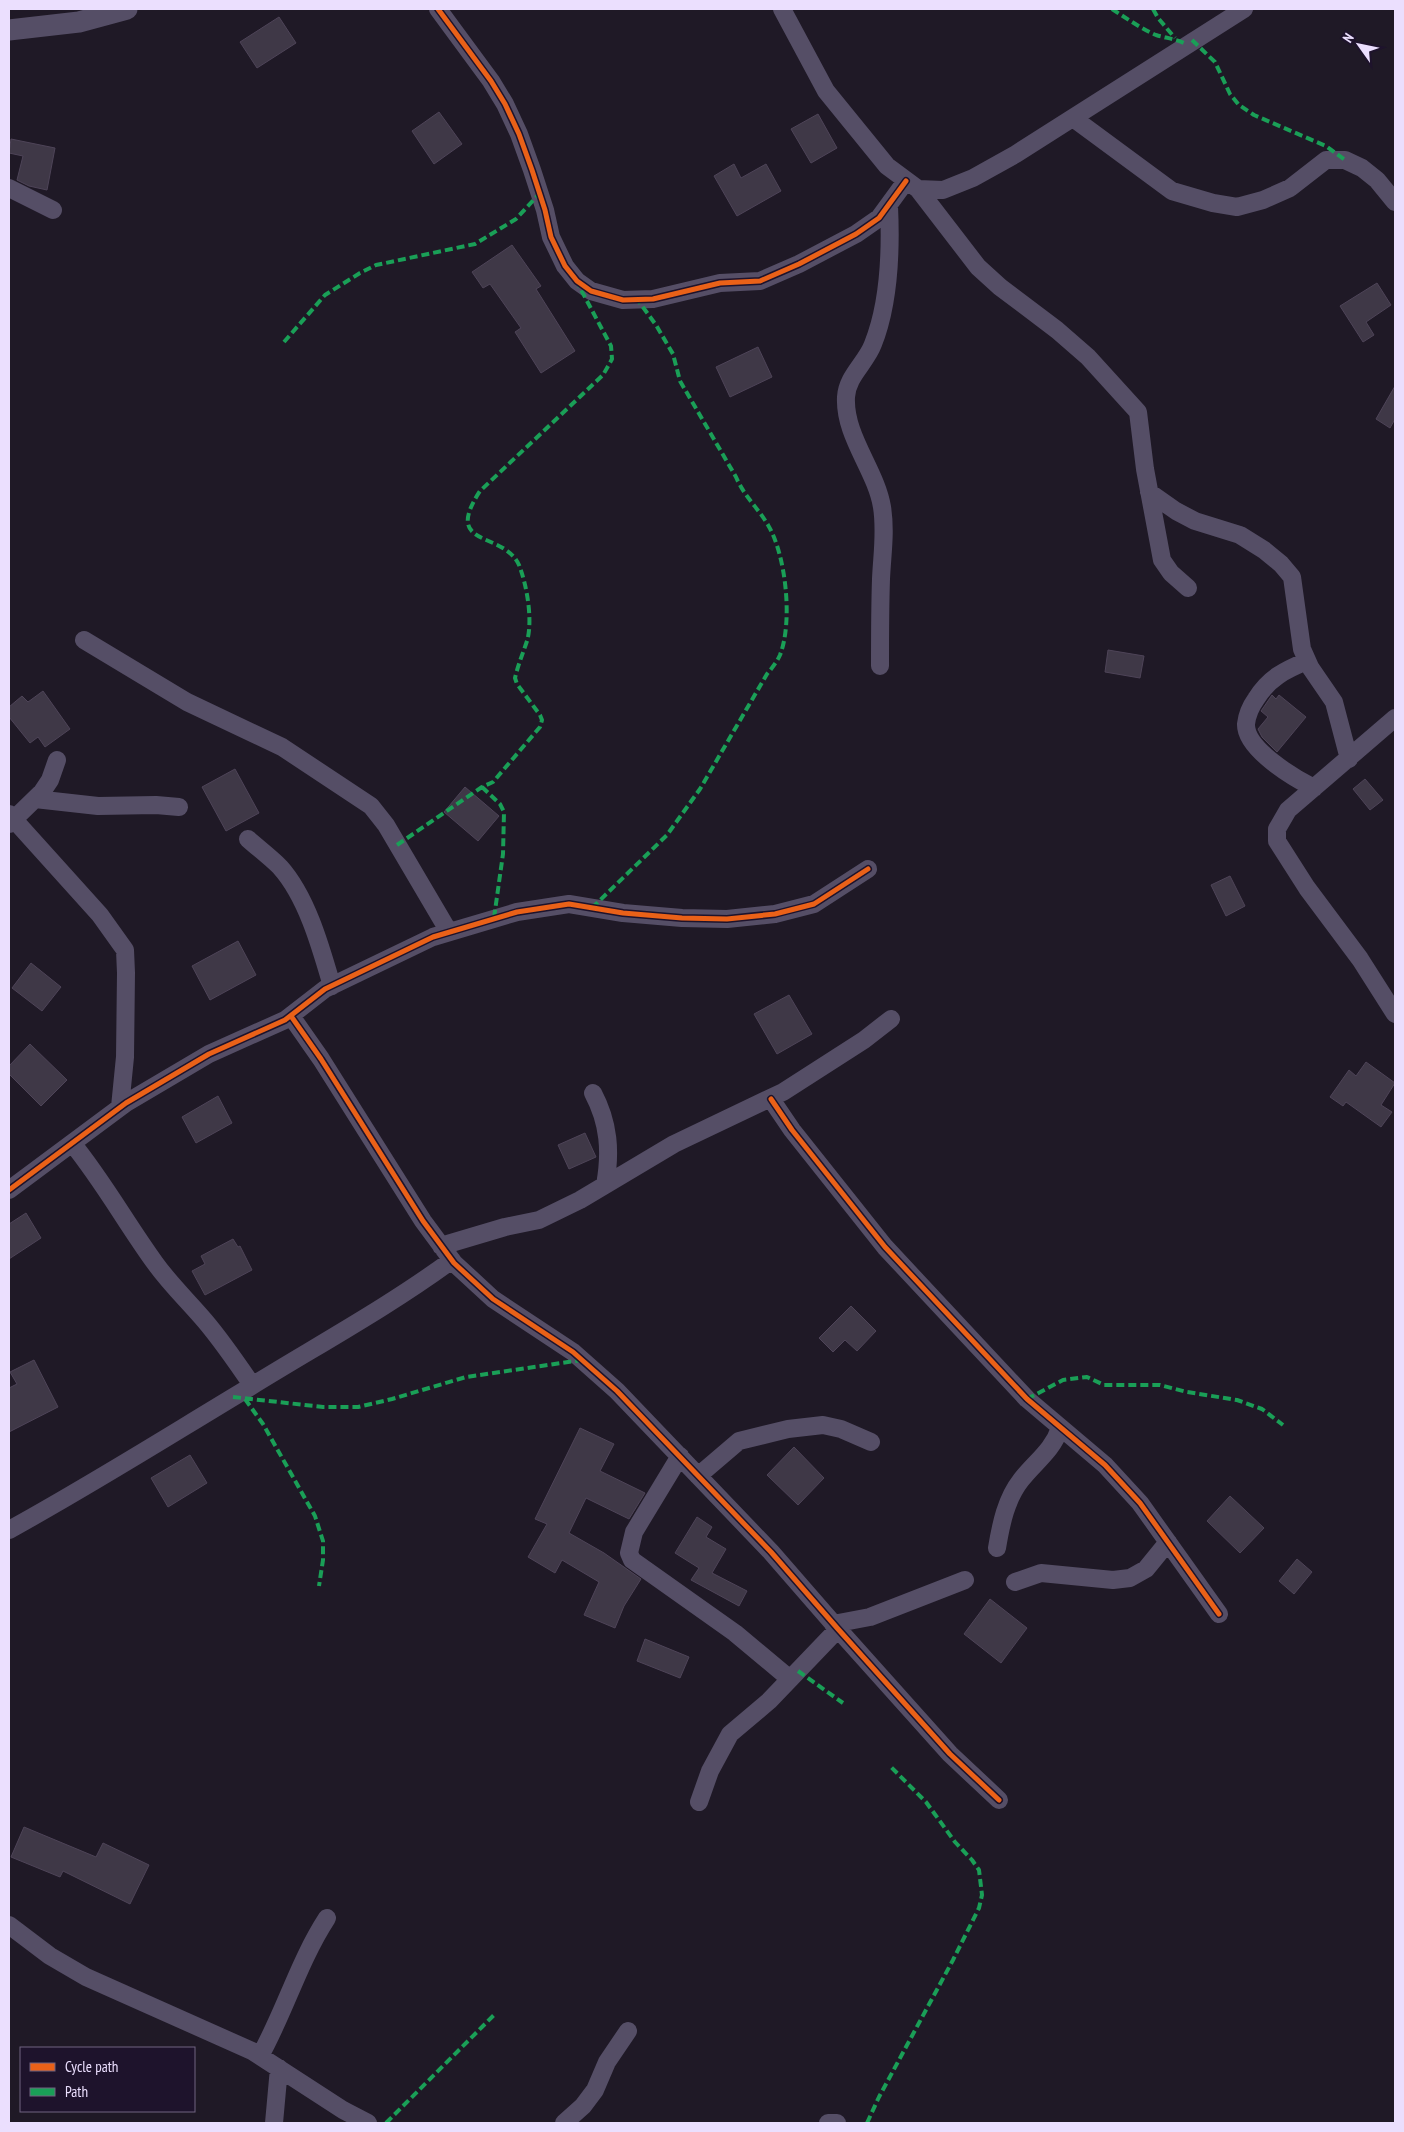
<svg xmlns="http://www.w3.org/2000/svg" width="1404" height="2132" font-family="'PT Sans Narrow',sans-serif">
<rect width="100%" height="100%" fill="#1f1926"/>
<path fill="#3f3847" stroke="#4e4458" d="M 279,17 L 296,43 L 257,68 L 240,42 Z
M 439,112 L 462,144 L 434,164 L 412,131 Z
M 818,114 L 837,148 L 811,163 L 791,129 Z
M 11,139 L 55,148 L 47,190 L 29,186 L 17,180 L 23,156 L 9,153 Z
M 734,164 L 741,178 L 766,164 L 781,191 L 737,216 L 714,176 Z
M 512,245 L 541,286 L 536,289 L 575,351 L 541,373 L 515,332 L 521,328 L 490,284 L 483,288 L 472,272 Z
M 1377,283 L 1391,305 L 1366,322 L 1374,335 L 1363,342 L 1340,306 Z
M 758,347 L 772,377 L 730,397 L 716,367 Z
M 1395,386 L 1395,419 L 1390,428 L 1376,419 Z
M 1108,650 L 1144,656 L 1140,678 L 1105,672 Z
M 43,691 L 70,729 L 45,747 L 38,737 L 30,743 L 9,717 L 9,707 L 22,696 L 28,702 Z
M 1272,695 L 1276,699 L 1279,695 L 1306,717 L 1277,752 L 1262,737 L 1258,729 L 1268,717 L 1261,711 Z
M 235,769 L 259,813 L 226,831 L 202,787 Z
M 1365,779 L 1383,800 L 1370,810 L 1353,789 Z
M 465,787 L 499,816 L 478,841 L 444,812 Z
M 1230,876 L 1245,906 L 1226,916 L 1211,885 Z
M 238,941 L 256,975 L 210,1000 L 192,966 Z
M 31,963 L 61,987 L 42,1011 L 12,988 Z
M 789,995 L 812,1034 L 777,1054 L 754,1014 Z
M 30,1044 L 67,1080 L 41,1106 L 9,1074 L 9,1066 Z
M 1366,1062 L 1395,1083 L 1381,1105 L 1392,1112 L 1381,1127 L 1346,1102 L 1343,1106 L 1330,1097 L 1349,1070 L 1356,1076 Z
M 218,1096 L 232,1123 L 196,1143 L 182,1117 Z
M 585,1133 L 596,1157 L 569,1169 L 558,1145 Z
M 26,1213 L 41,1238 L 9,1259 L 9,1224 Z
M 233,1239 L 238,1247 L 240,1246 L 252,1270 L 205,1295 L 192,1271 L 205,1264 L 201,1256 Z
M 851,1306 L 876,1331 L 857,1351 L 845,1340 L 833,1352 L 819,1338 Z
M 34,1360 L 58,1407 L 9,1432 L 9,1388 L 17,1384 L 10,1372 Z
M 580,1428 L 614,1444 L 600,1471 L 645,1493 L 629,1519 L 586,1498 L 569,1533 L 604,1553 L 641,1579 L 624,1606 L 615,1628 L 584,1615 L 599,1582 L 562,1560 L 555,1573 L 528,1557 L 547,1524 L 535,1519 Z
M 794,1447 L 824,1478 L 798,1505 L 767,1475 Z
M 190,1455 L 207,1483 L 168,1507 L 151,1478 Z
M 1230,1496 L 1264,1528 L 1240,1553 L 1207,1521 Z
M 697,1517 L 712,1527 L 706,1537 L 726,1549 L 712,1573 L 747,1591 L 739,1606 L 691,1580 L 699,1568 L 675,1553 Z
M 1297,1559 L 1312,1572 L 1294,1594 L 1279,1581 Z
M 990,1599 L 1027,1628 L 1001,1663 L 964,1634 Z
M 645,1639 L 689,1657 L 680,1678 L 637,1661 Z
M 24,1827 L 96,1857 L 103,1843 L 149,1865 L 130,1904 L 63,1871 L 60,1877 L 11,1857 Z"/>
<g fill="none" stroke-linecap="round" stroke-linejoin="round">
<path stroke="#554e66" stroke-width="18" d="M 438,9 L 491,81 L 505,104 L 519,134 L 532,170 L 545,210 L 551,237 L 565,266 L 577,281 L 591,291 L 623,300 L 653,299 L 720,283 L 760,281 L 799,264 L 856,234 L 879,218 L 906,181
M 782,9 L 826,91 L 887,166 L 918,189 L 943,190 L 973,178 L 1016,154 L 1244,9
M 1073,118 L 1172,191 L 1213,203 L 1237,207 L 1263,200 L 1290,188 L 1326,160 L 1345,160 L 1362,168 L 1377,180 L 1395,202
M 9,188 L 53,210
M 918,189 L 978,267 L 1000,287 L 1057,330 L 1088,357 L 1138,412 L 1145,469 L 1162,560 L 1171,573 L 1188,588
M 1149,492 L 1176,511 L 1195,521 L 1240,535 L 1264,550 L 1281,564 L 1292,577 L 1302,649 L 1310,667 L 1334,702 L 1349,759
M 84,640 L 187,702 L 282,747 L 371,806 L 386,825 L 449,932
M 1307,661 C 1285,670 1269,678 1256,699 C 1251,706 1247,715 1246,724 C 1245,749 1294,778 1314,788
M 880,666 C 880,637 880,608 881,579 C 882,555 886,532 882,507 C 876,470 844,436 846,397 C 847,376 866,363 873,344 C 889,304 891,249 889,206
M 1395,718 L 1288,810 L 1277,829 L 1277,841 L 1307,888 L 1360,959 L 1395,1014
M 35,799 L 98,806 L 156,805 L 179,807
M 9,814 L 100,915 L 125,950 L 126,973 L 125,1057 L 120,1107
M 9,824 L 42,792 L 50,780 L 57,760
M 248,839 C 258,848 270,857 280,867 C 307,897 321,948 332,986
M 291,1016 L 321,1059 L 423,1221 L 454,1263 L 493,1299 L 573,1352 L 617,1391 L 771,1552 L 838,1629 L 950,1754 L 999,1800
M 593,1093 C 609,1123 611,1152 605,1185
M 771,1099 L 792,1130 L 885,1247 L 1027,1399 L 1105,1465 L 1140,1503 L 1219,1614
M 72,1143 C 103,1181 126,1223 155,1263 C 170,1284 188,1301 205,1321 C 222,1341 237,1363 252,1385
M 9,1190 L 126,1103 L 209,1054 L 285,1020 L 325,989 L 433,937 L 517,912 L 569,904 L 623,913 L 682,918 L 727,919 L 775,914 L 814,904 L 868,869
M 441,1246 L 505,1227 L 539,1220 L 580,1200 L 674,1144 L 783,1092 L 864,1040 L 891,1019
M 680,1456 L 634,1532 L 629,1553 L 632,1560 L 735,1633 L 790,1679
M 698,1476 L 739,1441 L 788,1429 L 823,1425 L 841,1429 L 871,1442
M 9,1530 C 91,1485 170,1435 250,1387 C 318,1345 388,1307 452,1260
M 997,1548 C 1001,1524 1006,1499 1021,1480 C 1035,1462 1053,1450 1060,1428
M 1015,1582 L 1041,1573 L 1113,1580 L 1130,1578 L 1146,1569 L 1168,1542
M 833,1624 L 870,1617 L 965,1580
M 699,1802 L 710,1771 L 730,1734 L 769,1701 L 838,1629
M 9,1925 L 50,1956 L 86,1977 L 252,2051 L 343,2110 L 368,2123
M 260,2056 C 285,2011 299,1961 327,1918
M 274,2123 L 279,2068
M 564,2123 L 583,2106 L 595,2090 L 607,2062 L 628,2031
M 828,2123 L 837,2123"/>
<path stroke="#554e66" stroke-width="21" d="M 9,30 L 79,22 L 127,9"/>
<path stroke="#1a9f57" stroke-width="4" stroke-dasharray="8 4" stroke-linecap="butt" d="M 1112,9 C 1126,18 1140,28 1156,35 C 1166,38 1176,39 1186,44
M 1153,9 L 1158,18 L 1175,38
M 1192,40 L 1215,62 L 1230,94 L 1239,105 L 1254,115 L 1326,146 L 1345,160
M 284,342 L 325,295 L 360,273 L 376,265 L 475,244 L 516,219 L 540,193
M 482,787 L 500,804 L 504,812 L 503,854 L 494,918
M 397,845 L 482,787 L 493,782 L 540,727 L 542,720 L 540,715 L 517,684 L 515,678 C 518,665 523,653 527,641 C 533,621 527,585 519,565 C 503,530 442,549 480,491 L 603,375 L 612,359 L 611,346 L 579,286
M 592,908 L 667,835 L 700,789 L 767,674 C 772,668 777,662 780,655 C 793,622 786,555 768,525 C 758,508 744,496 736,477 L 680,381 L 673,354 L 656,325 L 637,299
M 233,1397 L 323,1407 L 358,1407 L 392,1399 L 466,1377 L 582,1360
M 245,1399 L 263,1424 L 315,1516 L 323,1541 L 323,1560 L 319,1586
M 1027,1399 L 1063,1380 L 1087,1377 L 1104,1385 L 1160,1385 L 1187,1392 L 1237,1400 L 1262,1409 L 1283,1425
M 798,1671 L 843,1703
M 386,2123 L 495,2014
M 867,2123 L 879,2097 L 953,1960 L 979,1908 L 982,1895 L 979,1870 L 972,1860 L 955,1842 L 926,1802 L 889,1765"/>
<defs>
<path id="cycleway" d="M 438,9 L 491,81 L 505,104 L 519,134 L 532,170 L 545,210 L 551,237 L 565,266 L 577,281 L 591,291 L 623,300 L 653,299 L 720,283 L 760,281 L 799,264 L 856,234 L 879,218 L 906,181
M 291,1016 L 321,1059 L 423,1221 L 454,1263 L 493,1299 L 573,1352 L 617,1391 L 771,1552 L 838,1629 L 950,1754 L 999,1800
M 771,1099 L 792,1130 L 885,1247 L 1027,1399 L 1105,1465 L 1140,1503 L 1219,1614
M 9,1190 L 126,1103 L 209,1054 L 285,1020 L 325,989 L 433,937 L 517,912 L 569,904 L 623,913 L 682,918 L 727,919 L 775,914 L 814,904 L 868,869"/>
</defs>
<use href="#cycleway" stroke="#1e132c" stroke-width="8"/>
<use href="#cycleway" stroke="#ea6118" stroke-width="5"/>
</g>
<rect width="1404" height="2132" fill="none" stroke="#ebdffe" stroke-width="20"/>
<rect x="20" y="2047" width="175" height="65" fill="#1e132c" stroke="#706580"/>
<rect x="30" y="2063" width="25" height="8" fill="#ea6118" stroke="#706580"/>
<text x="65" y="2072" font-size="15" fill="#ebdffe">Cycle path</text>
<rect x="30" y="2088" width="25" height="8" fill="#1a9f57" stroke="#706580"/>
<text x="65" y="2097" font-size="15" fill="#ebdffe">Path</text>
<g transform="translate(1359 45) rotate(303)" stroke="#1e132c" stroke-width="4" paint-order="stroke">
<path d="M0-4L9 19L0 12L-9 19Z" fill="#ebdffe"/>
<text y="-8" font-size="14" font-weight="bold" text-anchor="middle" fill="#ebdffe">N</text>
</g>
</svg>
